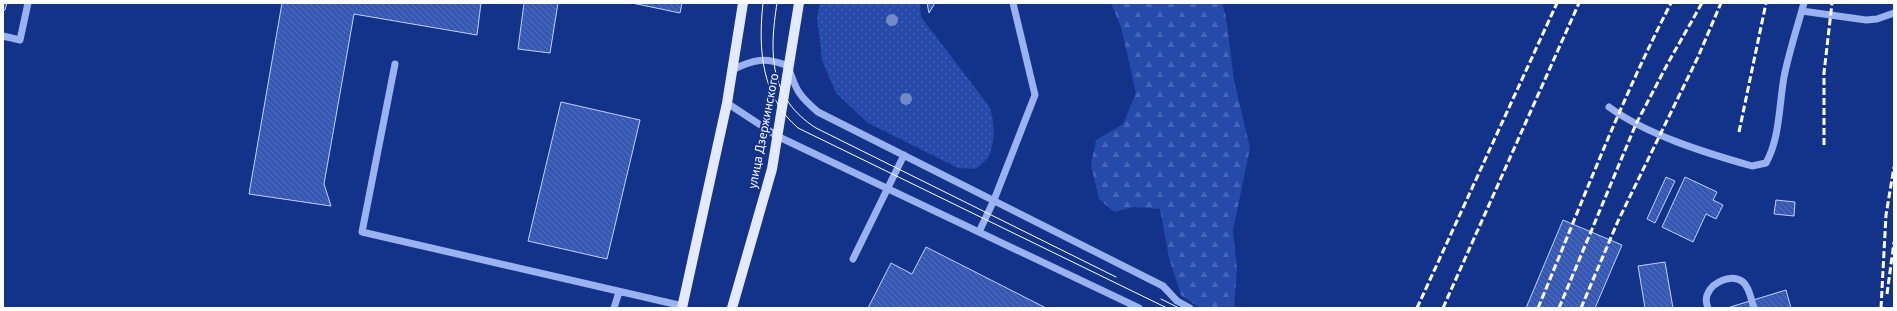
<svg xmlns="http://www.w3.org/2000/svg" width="1897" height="311" font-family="'PT Sans',sans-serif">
<defs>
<pattern id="grass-dots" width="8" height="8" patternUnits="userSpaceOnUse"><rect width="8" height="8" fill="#254aa9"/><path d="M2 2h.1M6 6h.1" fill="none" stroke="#4665b6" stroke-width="1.8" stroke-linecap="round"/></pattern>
<pattern id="forest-firs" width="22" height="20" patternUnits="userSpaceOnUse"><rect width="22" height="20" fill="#254aa9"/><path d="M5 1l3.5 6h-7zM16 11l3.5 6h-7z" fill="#4665b6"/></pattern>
<pattern id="building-back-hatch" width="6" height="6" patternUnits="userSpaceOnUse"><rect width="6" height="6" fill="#3658b2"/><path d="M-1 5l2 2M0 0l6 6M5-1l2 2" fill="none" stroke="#5471be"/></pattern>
</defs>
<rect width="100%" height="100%" fill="#13328a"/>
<path fill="url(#grass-dots)" d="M 820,3 L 920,3 L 921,17 L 989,106 C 995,121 996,140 989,156 C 987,160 980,165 976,169 L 958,168 L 868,123 L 836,93 L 822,60 L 817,17 Z"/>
<path fill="url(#forest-firs)" d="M 1111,3 L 1222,3 L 1226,17 L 1234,80 L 1250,148 L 1233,230 L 1237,269 L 1234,308 L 1200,308 L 1181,295 L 1169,258 L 1160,209 L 1134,207 L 1114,212 L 1099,199 L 1091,165 L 1096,140 L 1123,124 L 1136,93 L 1121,27 Z"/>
<path fill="url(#building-back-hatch)" stroke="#c0d1fc" d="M 3,3 L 7,3 L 5,10 L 3,10 Z
M 282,3 L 481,3 L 477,35 L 354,14 L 324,184 L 331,206 L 249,194 Z
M 524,3 L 558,3 L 550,53 L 518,49 Z
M 632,3 L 682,3 L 680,13 Z
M 927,3 L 935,3 L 929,13 Z
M 561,102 L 640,120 L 607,259 L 528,241 Z
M 1666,177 L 1675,181 L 1655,223 L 1647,219 Z
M 1685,177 L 1717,192 L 1713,200 L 1723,205 L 1716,219 L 1706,214 L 1693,242 L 1662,227 Z
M 1776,200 L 1795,202 L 1794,216 L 1774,214 Z
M 1563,220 L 1622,245 L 1595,308 L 1526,308 Z
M 926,247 L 1046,308 L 868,308 L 891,263 L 912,274 Z
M 1665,262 L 1673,308 L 1645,308 L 1638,266 Z
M 1786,290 L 1791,308 L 1727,308 Z"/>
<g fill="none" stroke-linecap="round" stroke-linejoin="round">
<path stroke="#9ab2f0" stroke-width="7" d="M 1802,11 L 1866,20 L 1877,19 L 1894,13
M 3,36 L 20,40 L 28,3
M 395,64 L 362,232 L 683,306
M 732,70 C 754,59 765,57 788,66 C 796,90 798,95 818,112 L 1163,286 L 1177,301 L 1190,308
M 727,103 L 777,136 L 1139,308
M 1609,107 C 1647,135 1706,153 1752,166 L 1766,163 C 1780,138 1779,105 1784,77 C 1789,52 1797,28 1804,3
M 979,232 L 994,200 L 1035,95 L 1013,3
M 853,259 L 904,155
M 614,308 L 619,292
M 1708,308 C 1706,303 1705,298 1708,293 C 1713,282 1732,273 1743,282 C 1750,288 1751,300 1754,308"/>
<path stroke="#e3e9ff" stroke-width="10" d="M 682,308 L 727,103 L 743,3
M 732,308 L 772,169 L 799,3"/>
<path stroke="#fff" stroke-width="1" d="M 763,3 C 758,49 761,96 798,128 L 1167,308
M 777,3 C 769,54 769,98 816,128 L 1116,277
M 1161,299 L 1179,308"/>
<path stroke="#fff" stroke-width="3" stroke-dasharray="7 3" stroke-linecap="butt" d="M 1739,132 L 1766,3
M 1824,145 L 1824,73 L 1832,3
M 1887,294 L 1894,242
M 1417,308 L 1557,3
M 1443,308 L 1579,3
M 1538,308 C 1581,205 1620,102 1671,3
M 1559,308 L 1636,124 L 1668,63 L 1702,3
M 1581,308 L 1618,221 L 1698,57 L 1721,3
M 1881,308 L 1886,215 L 1894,167"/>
</g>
<g fill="#7289c9">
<circle cx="892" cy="20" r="6"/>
<circle cx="906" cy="99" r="6"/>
</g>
<g text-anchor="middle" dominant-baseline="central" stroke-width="4" stroke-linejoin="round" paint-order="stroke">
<g font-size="13" fill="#fff" stroke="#13328a">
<text transform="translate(763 131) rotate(-79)">улица Дзержинского</text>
</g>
</g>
<rect width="1897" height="311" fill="none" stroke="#ffffff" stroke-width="8"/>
</svg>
